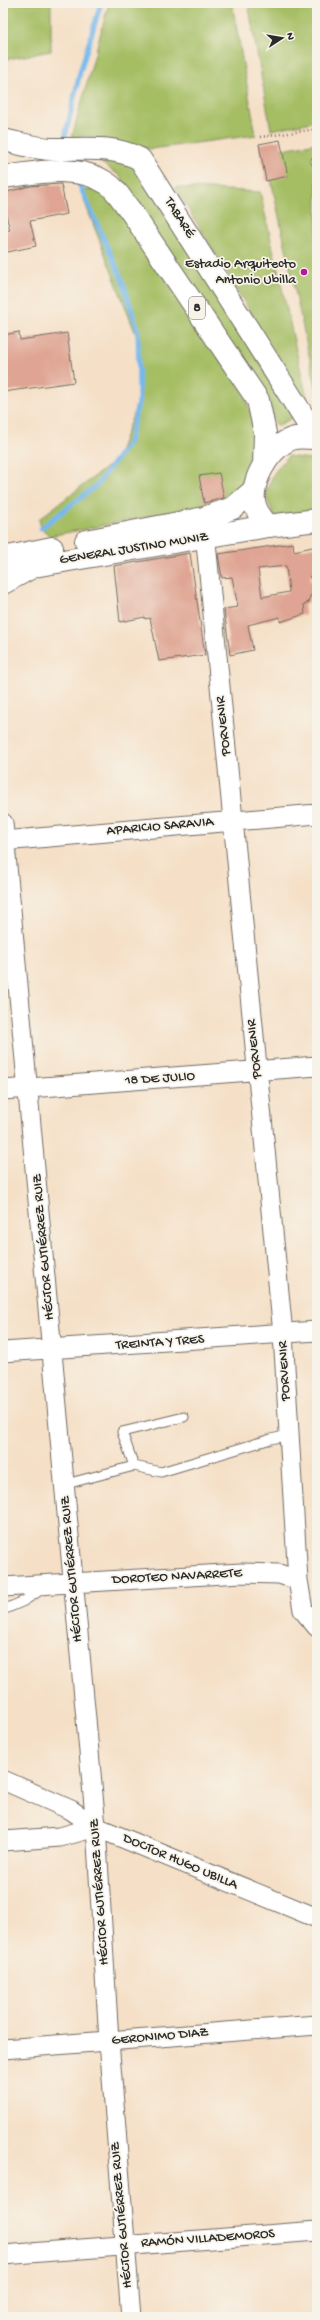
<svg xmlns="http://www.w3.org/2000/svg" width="320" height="2320" font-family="'Gochi Hand',sans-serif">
<rect width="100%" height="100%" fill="#f7f3e8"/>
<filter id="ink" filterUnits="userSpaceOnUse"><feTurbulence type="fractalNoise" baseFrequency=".025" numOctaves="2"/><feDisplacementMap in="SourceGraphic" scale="8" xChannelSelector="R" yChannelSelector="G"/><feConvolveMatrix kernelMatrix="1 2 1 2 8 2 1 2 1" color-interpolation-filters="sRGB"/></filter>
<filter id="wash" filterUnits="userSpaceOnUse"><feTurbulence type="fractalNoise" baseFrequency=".012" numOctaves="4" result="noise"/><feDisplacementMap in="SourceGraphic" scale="16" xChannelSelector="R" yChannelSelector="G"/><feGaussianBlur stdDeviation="0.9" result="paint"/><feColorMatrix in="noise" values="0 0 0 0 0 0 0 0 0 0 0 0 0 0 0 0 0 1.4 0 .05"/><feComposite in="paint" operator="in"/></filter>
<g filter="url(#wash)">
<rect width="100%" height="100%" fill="#f5e0c7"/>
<path fill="#a5be64" stroke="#687448" d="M 3,3 L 51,3 L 51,51 L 3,60 Z
M 109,3 L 232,3 L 256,135 L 151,149 L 86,136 L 72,137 Z
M 248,3 L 317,3 L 317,121 L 271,130 Z
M 317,143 L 317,392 L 265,152 Z
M 90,155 L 133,162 L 294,417 L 277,426 L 200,298 L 120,176 Z
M 175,187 L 260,192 L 310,411 Z
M 80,190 L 105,190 L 245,395 L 254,427 L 251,473 L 226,501 L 50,536 L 41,528 L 39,519 L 116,460 L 139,399 L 139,342 Z
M 288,456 L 310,459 L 317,464 L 317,511 L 274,516 L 265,494 L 274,473 Z"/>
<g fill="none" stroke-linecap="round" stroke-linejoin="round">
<path stroke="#76b8ec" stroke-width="5" d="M 67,144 L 65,137 L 80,72 L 101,3
M 41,528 L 97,485 L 129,442 L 139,399 L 138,331 L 123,282 L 76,177"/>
</g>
<g id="blocks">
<path fill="#dfa493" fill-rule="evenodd" d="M 280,140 L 288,176 L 266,181 L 259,144 Z
M 61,184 L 67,214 L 30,221 L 36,246 L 3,253 L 3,231 L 10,230 L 3,203 L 3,193 L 30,186 Z
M 19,332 L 20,340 L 67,333 L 74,382 L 3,392 L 3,335 Z
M 219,473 L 224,498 L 204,503 L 199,476 Z
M 293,543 L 294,551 L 317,546 L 317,575 L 310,576 L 314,594 L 310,596 L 309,602 L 304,604 L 305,614 L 280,622 L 280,617 L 248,625 L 253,650 L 230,655 L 224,609 L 238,607 L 232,577 L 222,578 L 218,554 ZM 286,566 L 289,592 L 262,597 L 258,569 Z
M 190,553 L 205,655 L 159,661 L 150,618 L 145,619 L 145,617 L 120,622 L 114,566 Z"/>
</g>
</g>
<g filter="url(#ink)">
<use href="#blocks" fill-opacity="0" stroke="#726a62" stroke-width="1"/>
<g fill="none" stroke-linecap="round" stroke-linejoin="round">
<defs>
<path id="lane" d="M 316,161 L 317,161
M 134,1466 L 122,1432 L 184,1417
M 66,1484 L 134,1466 L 161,1472 L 271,1439 L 289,1435
M 3,1610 L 24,1601 L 44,1588"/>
<path id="street" d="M 204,522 L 283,1334 L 298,1580
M 3,823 L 96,1827 L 109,2041 L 131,2317
M 3,841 L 317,814
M 3,1090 L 317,1066
M 3,1352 L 317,1331
M 3,1587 L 241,1573 L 279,1574 L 298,1580 L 303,1610 L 317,1627
M 3,1780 L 71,1810 L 96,1827 L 317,1918
M 3,1841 L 60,1837 L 96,1827
M 3,2049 L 317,2025
M 3,2255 L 317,2231"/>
<path id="secondary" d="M 86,541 L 204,518 L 233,508 L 254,490
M 3,558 L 52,548
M 3,583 L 34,566 L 268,526"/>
<path id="primary" d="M 3,140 C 19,143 36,149 52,149 C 82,150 111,144 140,159 L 317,438
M 3,177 C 35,173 80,163 108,184 C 117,190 123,202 130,210 L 258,400 L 265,433 L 264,465
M 316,438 C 309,438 301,437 295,438 C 271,443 246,486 256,508 C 258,514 264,521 268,526 L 317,520"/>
</defs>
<use href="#lane" stroke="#726a62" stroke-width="11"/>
<use href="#street" stroke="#726a62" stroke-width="21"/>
<use href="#secondary" stroke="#726a62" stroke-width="24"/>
<use href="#primary" stroke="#726a62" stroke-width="24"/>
<path stroke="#726a62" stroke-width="2.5" stroke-dasharray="1 3" stroke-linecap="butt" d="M 260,137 L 317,129"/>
<use href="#lane" stroke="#fff" stroke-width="9"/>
<use href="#street" stroke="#fff" stroke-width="19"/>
<use href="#secondary" stroke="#fff" stroke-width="22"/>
<use href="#primary" stroke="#fff" stroke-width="22"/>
</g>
</g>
<circle fill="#b5179e" stroke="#f7f3e8" stroke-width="1.5" cx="304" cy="272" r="4"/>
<g text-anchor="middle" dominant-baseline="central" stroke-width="3.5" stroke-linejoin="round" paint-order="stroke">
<rect fill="#f7f3e8" stroke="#686764" stroke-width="1" x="189" y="297" width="16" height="22" rx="3"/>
<g font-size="13" font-weight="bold" fill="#2b2b2b">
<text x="197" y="308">8</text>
</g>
<g font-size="14" fill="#2b2b2b" stroke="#f7f3e8">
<text transform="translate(179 218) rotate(58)">TABARÉ</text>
<text transform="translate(134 549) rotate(-9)">GENERAL JUSTINO MUNIZ</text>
<text transform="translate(224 726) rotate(-96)">PORVENIR</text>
<text transform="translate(160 827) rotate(-5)">APARICIO SARAVIA</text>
<text transform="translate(255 1049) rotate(-96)">PORVENIR</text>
<text transform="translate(160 1079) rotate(-4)">18 DE JULIO</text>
<text transform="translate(44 1247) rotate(-95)">HÉCTOR GUTIÉRREZ RUIZ</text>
<text transform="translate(160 1343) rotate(-4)">TREINTA Y TRES</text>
<text transform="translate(285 1371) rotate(-93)">PORVENIR</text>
<text transform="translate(72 1569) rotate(-95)">HÉCTOR GUTIÉRREZ RUIZ</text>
<text transform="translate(177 1577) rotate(-3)">DOROTEO NAVARRETE</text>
<text transform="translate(180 1862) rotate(23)">DOCTOR HUGO UBILLA</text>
<text transform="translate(100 1892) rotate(-94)">HÉCTOR GUTIÉRREZ RUIZ</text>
<text transform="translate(160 2037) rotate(-5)">GERONIMO DIAZ</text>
<text transform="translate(122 2215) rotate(-95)">HÉCTOR GUTIÉRREZ RUIZ</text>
<text transform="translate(208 2239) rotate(-4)">RAMÓN VILLADEMOROS</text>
</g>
<g font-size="14" fill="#2b2b2b" stroke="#f7f3e8" text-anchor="end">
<text x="296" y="264">Estadio Arquitecto<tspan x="296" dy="16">Antonio Ubilla</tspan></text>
</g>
</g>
<rect width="320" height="2320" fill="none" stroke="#f7f3e8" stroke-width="16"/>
<g transform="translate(282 38) rotate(78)" stroke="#f7f3e8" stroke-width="3" paint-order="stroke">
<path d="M0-3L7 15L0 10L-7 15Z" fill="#2b2b2b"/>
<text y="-6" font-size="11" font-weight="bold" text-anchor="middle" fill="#2b2b2b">N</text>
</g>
</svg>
